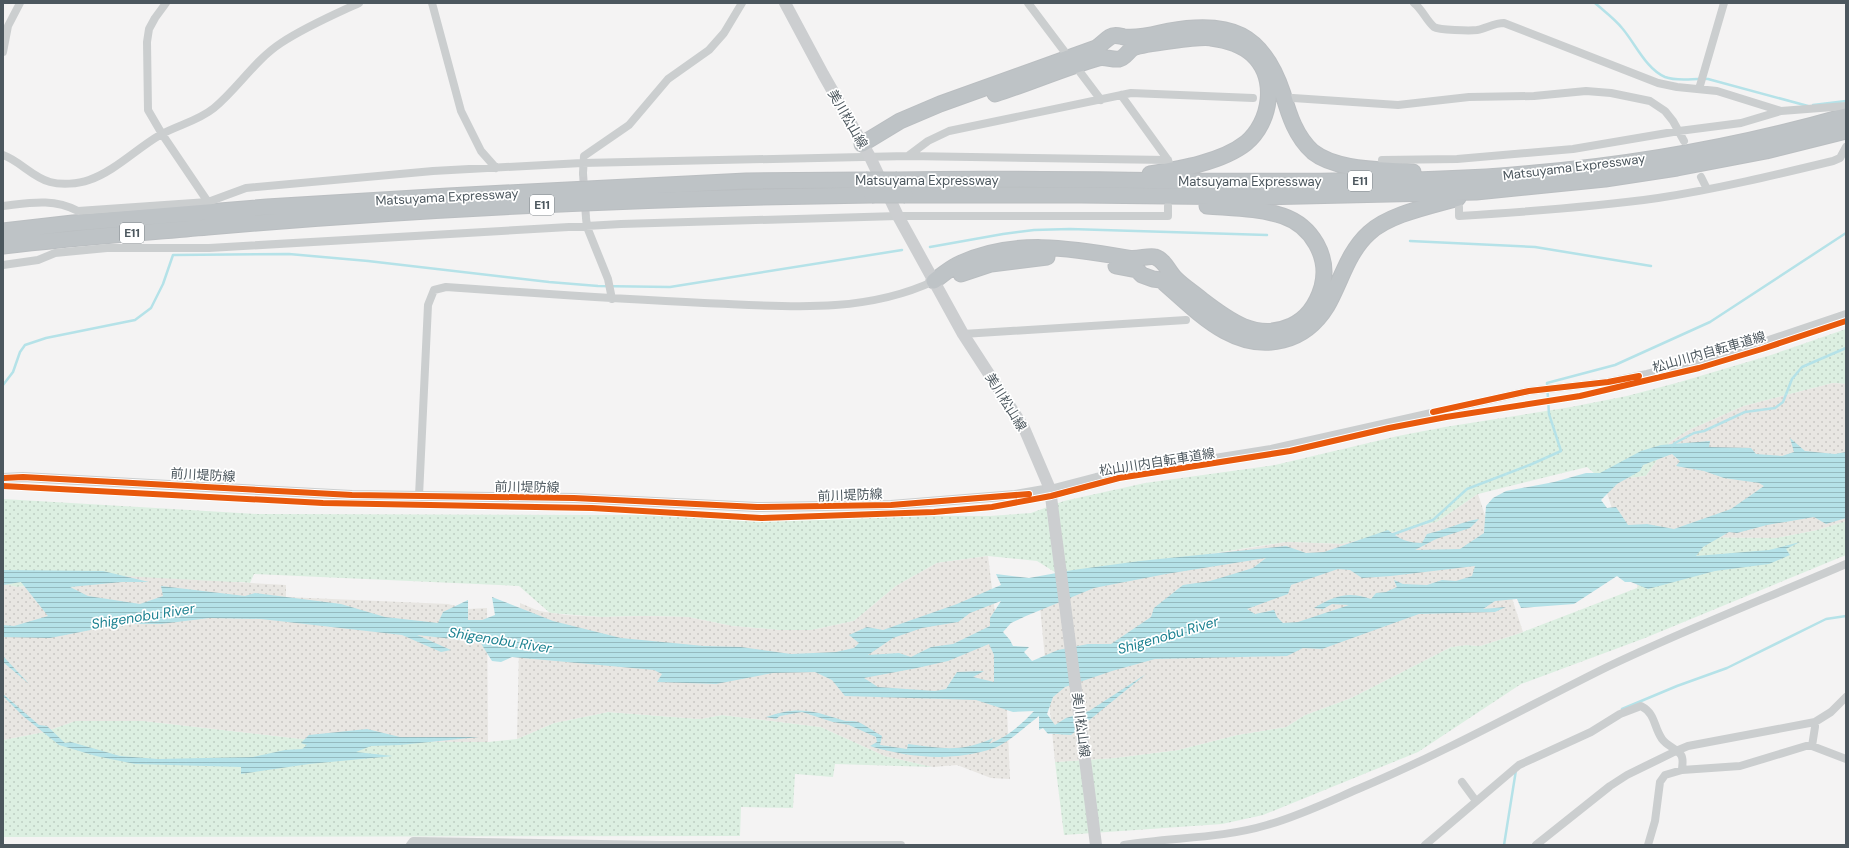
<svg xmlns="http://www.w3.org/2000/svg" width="1849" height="848" font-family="'DM Sans','Noto Sans JP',sans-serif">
<defs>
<pattern id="grass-dots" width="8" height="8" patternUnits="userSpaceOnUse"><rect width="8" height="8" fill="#dcefe1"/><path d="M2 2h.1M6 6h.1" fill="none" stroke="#becfc3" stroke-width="1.8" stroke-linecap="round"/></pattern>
<pattern id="sand-dots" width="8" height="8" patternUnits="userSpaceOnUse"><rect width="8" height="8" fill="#e8e6e2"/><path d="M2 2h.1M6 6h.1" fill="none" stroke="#c9c7c4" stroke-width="1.8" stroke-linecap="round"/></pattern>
<pattern id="water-rules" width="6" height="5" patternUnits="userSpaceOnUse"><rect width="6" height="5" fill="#b5e2e8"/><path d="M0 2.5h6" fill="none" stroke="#95babf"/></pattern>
</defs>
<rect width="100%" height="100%" fill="#f4f3f3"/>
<path fill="url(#grass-dots)" d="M 1846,329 L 1846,384 L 1833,383 L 1744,406 L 1687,431 L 1670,442 L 1646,476 L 1603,481 L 1587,467 L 1478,494 L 1437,522 L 1342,544 L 1287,542 L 1259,546 L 1186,558 L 1074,584 L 1037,561 L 988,556 L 937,563 L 896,586 L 854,621 L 812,630 L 778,630 L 732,626 L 688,617 L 644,616 L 601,617 L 550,613 L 519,586 L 254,574 L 250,583 L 242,582 L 52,582 L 17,587 L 3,584 L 3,499 L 258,514 L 990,516 L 1031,513 L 1064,501 L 1145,483 L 1275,465 L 1398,436 L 1445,427 L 1571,407 L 1627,396 L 1680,382 L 1771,355 Z
M 1846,521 L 1846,555 L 1645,638 L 1521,684 L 1418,752 L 1263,815 L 1222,824 L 1064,835 L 1055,762 L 1114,758 L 1178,750 L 1237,735 L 1286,727 L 1305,715 L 1351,698 L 1451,647 L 1466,645 L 1480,646 L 1523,632 L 1637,588 L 1642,571 L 1694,537 L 1776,538 L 1817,530 Z
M 608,712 L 700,719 L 722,715 L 821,727 L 885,756 L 933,767 L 835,764 L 833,777 L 795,774 L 793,808 L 741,807 L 740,836 L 3,837 L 3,740 L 44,732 L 75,721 L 144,721 L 320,741 L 488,742 L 517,739 L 554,723 Z"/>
<path fill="url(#sand-dots)" d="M 1833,383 L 1846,384 L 1846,521 L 1817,530 L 1776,538 L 1694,537 L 1642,571 L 1638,588 L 1603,481 L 1646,476 L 1670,442 L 1687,431 L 1744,406 Z
M 1478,494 L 1523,632 L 1480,646 L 1466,645 L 1451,647 L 1351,698 L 1305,715 L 1286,727 L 1237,735 L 1178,750 L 1114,758 L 1055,762 L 1038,586 L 1181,559 L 1287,542 L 1342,544 L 1437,522 Z
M 988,556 L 1007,710 L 1010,779 L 991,778 L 957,765 L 933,767 L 885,756 L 821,727 L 722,715 L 700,719 L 608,712 L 554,723 L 517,739 L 520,603 L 539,611 L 566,615 L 601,617 L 644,616 L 688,617 L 732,626 L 778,630 L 812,630 L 854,621 L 896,586 L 937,563 Z
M 122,576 L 286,585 L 286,597 L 448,604 L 468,609 L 487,608 L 488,742 L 320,741 L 144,721 L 75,721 L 44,732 L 3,740 L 3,584 L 17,587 Z"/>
<path fill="url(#water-rules)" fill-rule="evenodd" d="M 1790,438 L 1805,451 L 1835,454 L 1846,452 L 1846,518 L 1826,524 L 1814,517 L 1767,525 L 1737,533 L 1729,532 L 1703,547 L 1696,556 L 1769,550 L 1800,542 L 1786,549 L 1790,555 L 1769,564 L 1715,571 L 1648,589 L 1631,582 L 1625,582 L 1617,576 L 1574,604 L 1521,608 L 1517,599 L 1495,601 L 1483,609 L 1506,607 L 1495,612 L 1419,614 L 1322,649 L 1303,648 L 1287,656 L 1155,659 L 1112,671 L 1065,687 L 1053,697 L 1047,714 L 1055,725 L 1066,718 L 1089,711 L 1146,674 L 1071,735 C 1063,735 1056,733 1048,734 L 1043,728 L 1039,730 L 1039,716 C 1026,726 1008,743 994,748 C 954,762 909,758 870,746 L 877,742 L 876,737 L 849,725 L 833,722 L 802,712 L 780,716 L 776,719 L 766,717 C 798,706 811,710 842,720 C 847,722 853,720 858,722 C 866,725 874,732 882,736 L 880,745 L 907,749 L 908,744 C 941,748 961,753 993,738 L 989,744 C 1007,737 1021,725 1034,711 L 1013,712 L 976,700 L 845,696 L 832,680 L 815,672 L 773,673 L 716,684 L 657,682 L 662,674 L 654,670 L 512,657 L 501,662 L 492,661 L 480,642 L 417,635 L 451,650 L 441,652 L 402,635 L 261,619 L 209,618 L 161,624 L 121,624 L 50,638 L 3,637 L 3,625 L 14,626 L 48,616 L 21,582 L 3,585 L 3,570 L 103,571 L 149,582 L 122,582 L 70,587 L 88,596 L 140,604 L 163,596 L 161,586 L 245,596 L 255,593 L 341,604 L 385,617 L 438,623 L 443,612 L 468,600 L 468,620 L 482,620 L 495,615 L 492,597 L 553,621 L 621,638 L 704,646 L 741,647 L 791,654 L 836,652 L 854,648 L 859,643 L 849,635 L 867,627 L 883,630 L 957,604 L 1001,585 L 996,574 L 1029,578 L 1073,570 L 1140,561 L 1286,546 L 1306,553 L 1324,552 L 1388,530 C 1399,539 1408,543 1422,543 L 1427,534 C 1445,530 1461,522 1479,519 L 1470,528 L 1436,539 L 1415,550 L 1460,549 L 1484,533 L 1486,506 L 1493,498 L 1506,491 L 1554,482 L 1586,473 L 1600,473 L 1641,451 L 1661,445 L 1710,441 L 1709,447 L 1751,448 L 1756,454 L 1782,456 L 1794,452 ZM 1672,454 L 1680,461 L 1676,466 L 1704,471 L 1724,478 L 1759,483 L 1764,486 L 1731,509 L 1674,529 L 1647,524 L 1628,525 L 1616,507 L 1607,508 L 1601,500 L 1617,484 L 1640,471 L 1643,465 ZM 1266,558 L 1253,568 L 1210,581 L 1183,585 L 1154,608 L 1151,617 L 1111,644 L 1088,644 L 1058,650 L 1032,661 L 1024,652 L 1029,647 L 1013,646 L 1010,640 L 1003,632 L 1011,623 L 1026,616 L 1094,588 L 1166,574 ZM 1475,566 L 1472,576 L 1456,581 L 1442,580 L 1427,585 L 1403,584 L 1394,580 L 1397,587 L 1386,592 L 1376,593 L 1371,599 C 1347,591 1335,596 1314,608 L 1323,609 L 1332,604 L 1349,605 L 1298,622 L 1283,623 L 1277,617 L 1274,610 L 1255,614 L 1247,609 L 1288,594 L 1291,585 L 1338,569 L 1350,570 L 1362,578 L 1391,576 ZM 1001,601 L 990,618 L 990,626 L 953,644 L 931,647 L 911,657 L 899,653 L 868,655 L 893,638 L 922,628 L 958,622 L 970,613 ZM 989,644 L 994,655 L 994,682 L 973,677 L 984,671 L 957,672 L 946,689 L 935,691 L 878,687 L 864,678 L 917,668 L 948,661 Z
M 3,656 L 29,684 L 3,662 Z
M 3,694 L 39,725 L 47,726 L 65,743 L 71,742 L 120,756 L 158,759 L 253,757 L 285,750 L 302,749 L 307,745 L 301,743 L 309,735 L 367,729 L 400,737 L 479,737 L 400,745 L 371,746 L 356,752 L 393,756 L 309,764 L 241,774 L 241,767 L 135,764 L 96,756 L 59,745 L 23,716 L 3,696 Z"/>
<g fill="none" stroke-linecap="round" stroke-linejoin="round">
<path stroke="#b5e2e8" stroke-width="2.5" d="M 1595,3 C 1604,11 1615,19 1622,28 C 1635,43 1646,69 1665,77 C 1678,82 1694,78 1708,79 L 1808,106
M 1813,105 L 1846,101
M 1410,241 L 1535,247 L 1651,266
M 930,247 L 1003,234 L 1034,230 L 1070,229 L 1267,235
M 3,385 L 13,372 L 20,352 L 25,345 L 46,338 L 135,320 L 151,308 L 163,284 L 173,255 L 289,254 L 368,261 L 549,282 L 598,286 L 670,287 L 902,250
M 1672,446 L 1675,443 L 1694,433 L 1704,431 L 1745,412 L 1775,408 L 1783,402 L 1792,379 L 1802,367 L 1846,348
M 1391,535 L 1433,520 L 1467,489 L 1532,464 L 1561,451 L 1549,414 L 1547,383 L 1615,365 L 1710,322 L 1846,233
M 1622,709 L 1677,686 L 1727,668 L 1826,619 L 1846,616
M 1504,845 L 1516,770"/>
<path stroke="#caccce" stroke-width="8" stroke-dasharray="8 4" stroke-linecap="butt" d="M 583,173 L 586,218"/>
<defs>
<path id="motorway" d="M 995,94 C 1029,83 1064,68 1098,58 C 1105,56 1112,60 1119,59 C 1125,58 1128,51 1133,48 C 1141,44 1201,36 1211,38 C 1226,40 1241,44 1252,54 C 1278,78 1271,122 1246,143 C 1222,162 1180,169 1150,174
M 862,144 L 900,121 L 940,104 L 1096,48 C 1101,45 1105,40 1110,37 C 1115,34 1119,36 1124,37 C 1139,39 1155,34 1169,31 C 1230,20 1263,33 1283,94 C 1289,115 1296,137 1313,152 C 1337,171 1383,169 1413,172
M 897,180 C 1043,177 1188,183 1334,181 C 1401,181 1468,180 1535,173 C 1640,164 1744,145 1846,116
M 905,195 L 1081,195 L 1255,197 L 1476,192 L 1605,179 L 1677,168 L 1766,151 L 1846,131
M 3,231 L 73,223 L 267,207 L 448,196 L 746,181 L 866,180
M 3,246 C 71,238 140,233 208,227 C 429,208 650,198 872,195
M 1116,266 L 1137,270 L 1142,275 L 1153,279 L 1161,280 C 1195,309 1233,353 1283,340 C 1303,335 1316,324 1327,306 C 1341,282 1347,253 1369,233 C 1389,214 1431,206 1458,198
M 961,274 L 991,264 L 1047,257
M 934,281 C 941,276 949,269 957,265 C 1011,238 1071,248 1128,258 C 1137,260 1149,255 1155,257 C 1165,260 1169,273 1176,279 C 1184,287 1194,293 1202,300 C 1228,320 1257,342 1291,326 C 1307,319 1317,304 1322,287 C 1330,257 1312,226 1283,216 C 1259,208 1232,208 1207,206"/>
</defs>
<use href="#motorway" stroke="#babec1" stroke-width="17"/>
<path stroke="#cbcecf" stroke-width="8" d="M 166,3 L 155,18 L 149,29 L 147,42 L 148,110 L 162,134 L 208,202
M 432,3 L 461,111 L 481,151 L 496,168
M 1028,3 L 1101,100
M 1414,3 C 1422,9 1426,20 1434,27 C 1439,30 1470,31 1477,30 C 1487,28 1494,23 1504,23 L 1658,83 L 1677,87 L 1717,91 L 1781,111
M 3,52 L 8,26 L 20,3
M 1699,89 L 1724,3
M 1121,95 L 1168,160 L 1169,163
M 1293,98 L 1398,105 L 1469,97 L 1534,96 L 1586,91 L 1611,93 L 1650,101 L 1665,111 L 1673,121 L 1684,141
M 3,155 C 20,161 32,177 50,182 C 61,185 78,184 89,180 C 115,171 136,149 160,135 C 178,125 198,121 214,108 C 238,88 255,60 281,43 C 305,27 333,15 359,3
M 908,156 L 928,141 L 949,131 L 1131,93 L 1253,98
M 1382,160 L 1457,159 L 1573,149 L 1679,131 L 1741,123 L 1781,111 L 1846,106
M 583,173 L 584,156 L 629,125 L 668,79 L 709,50 L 724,33 L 742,3
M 1701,177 L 1707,189
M 3,206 C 30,203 52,198 78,211 L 208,202 L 246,188 L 433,171 L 582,163 L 908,156 L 1168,160
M 1459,207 L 1459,216 C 1525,212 1592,207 1658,198 C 1717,189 1775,175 1833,161 L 1840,158 L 1846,147
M 586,218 L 587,227 L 608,279 L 612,299
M 3,265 L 38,260 L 55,253 L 107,248 L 209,248 L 621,224 L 898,216 L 1168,216 L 1168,206
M 963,334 L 1186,320
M 1050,489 L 1096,477 L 1271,449 L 1529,391 L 1608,382 L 1647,374 L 1733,352 L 1846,314
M 419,496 L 428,305 L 434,290 L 446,287 C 532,293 618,299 704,303 C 782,306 862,315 934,281
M 1812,746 L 1815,727 L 1815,722
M 1462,782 L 1476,801
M 410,845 L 413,841 L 662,845 L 901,845
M 1124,845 C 1172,837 1220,839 1267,825 C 1299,816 1328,802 1358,789 C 1441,754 1521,710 1601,670 C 1681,631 1765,599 1846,564
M 1425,845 L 1519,765 L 1591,732 L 1620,714 L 1641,706 C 1656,714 1653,726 1662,739 C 1667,746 1676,748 1681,755 C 1684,759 1682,765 1682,770
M 1536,845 L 1610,786 L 1627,775 L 1676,751 L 1688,746 L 1815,722 L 1831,712 L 1846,697
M 1648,845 L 1655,821 L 1660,782 L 1665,775 L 1682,770 L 1740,766 L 1806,746 L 1812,746 L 1846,759"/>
<path stroke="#cbcecf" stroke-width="10" d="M 3,478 L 23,477 L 352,495 L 574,498 L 757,507 L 891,505 L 1015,495 L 1050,489"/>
<path stroke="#ccced0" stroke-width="12" d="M 785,3 L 823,74 L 870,157 L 898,216 L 963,334 L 1024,428 L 1050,489 L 1096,845"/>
<use href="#motorway" stroke="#bec3c6" stroke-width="15"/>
<defs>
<path id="motorway-bridge" d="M 866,180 L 897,180
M 872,195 L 905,195"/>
</defs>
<use href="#motorway-bridge" stroke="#babec1" stroke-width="17" stroke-linecap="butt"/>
<use href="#motorway-bridge" stroke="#bec3c6" stroke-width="15"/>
<defs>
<path id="cycleway" d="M 1433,412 L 1529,391 L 1608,382 L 1639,376
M 3,478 L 23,477 L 352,495 L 574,498 L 757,507 L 891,505 L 1029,494
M 3,486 L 323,503 L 592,508 L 761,518 L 934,512 L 992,507 L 1051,496 L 1119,478 L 1290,451 L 1389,428 L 1446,417 L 1580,396 L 1699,368 L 1762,349 L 1846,321"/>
</defs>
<use href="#cycleway" stroke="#fff" stroke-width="8"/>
<use href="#cycleway" stroke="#e8590c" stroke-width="6"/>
</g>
<g text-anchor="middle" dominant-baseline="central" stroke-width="3.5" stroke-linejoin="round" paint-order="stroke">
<g fill="#fff" stroke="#82898e" stroke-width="1">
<rect x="1348" y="171" width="24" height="20" rx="3"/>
<rect x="530" y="195" width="24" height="20" rx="3"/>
<rect x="120" y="223" width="24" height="20" rx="3"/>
</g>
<g font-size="12" font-weight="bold" fill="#4c575e">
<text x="1360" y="181">E11</text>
<text x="542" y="205">E11</text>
<text x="132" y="233">E11</text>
</g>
<g font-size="13" fill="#4c575e" stroke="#fff">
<text transform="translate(848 119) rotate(60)">美川松山線</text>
<text transform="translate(1574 167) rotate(-7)">Matsuyama Expressway</text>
<text x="927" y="180">Matsuyama Expressway</text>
<text x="1250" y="181">Matsuyama Expressway</text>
<text transform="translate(447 197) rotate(-3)">Matsuyama Expressway</text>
<text transform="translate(1709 352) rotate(-16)">松山川内自転車道線</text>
<text transform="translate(1006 402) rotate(58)">美川松山線</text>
<text transform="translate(1157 462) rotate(-9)">松山川内自転車道線</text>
<text transform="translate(203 475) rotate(3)">前川堤防線</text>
<text transform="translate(527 487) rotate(1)">前川堤防線</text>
<text transform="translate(850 495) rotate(-2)">前川堤防線</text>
<text transform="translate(1081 725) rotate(83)">美川松山線</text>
</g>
<g font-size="14" font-style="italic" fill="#1d8291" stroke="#fff">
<text transform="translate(143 616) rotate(-9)">Shigenobu River</text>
<text transform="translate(1168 635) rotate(-16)">Shigenobu River</text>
<text transform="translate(500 640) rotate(9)">Shigenobu River</text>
</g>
</g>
<rect width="1849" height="848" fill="none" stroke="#4c575e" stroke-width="8"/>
</svg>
